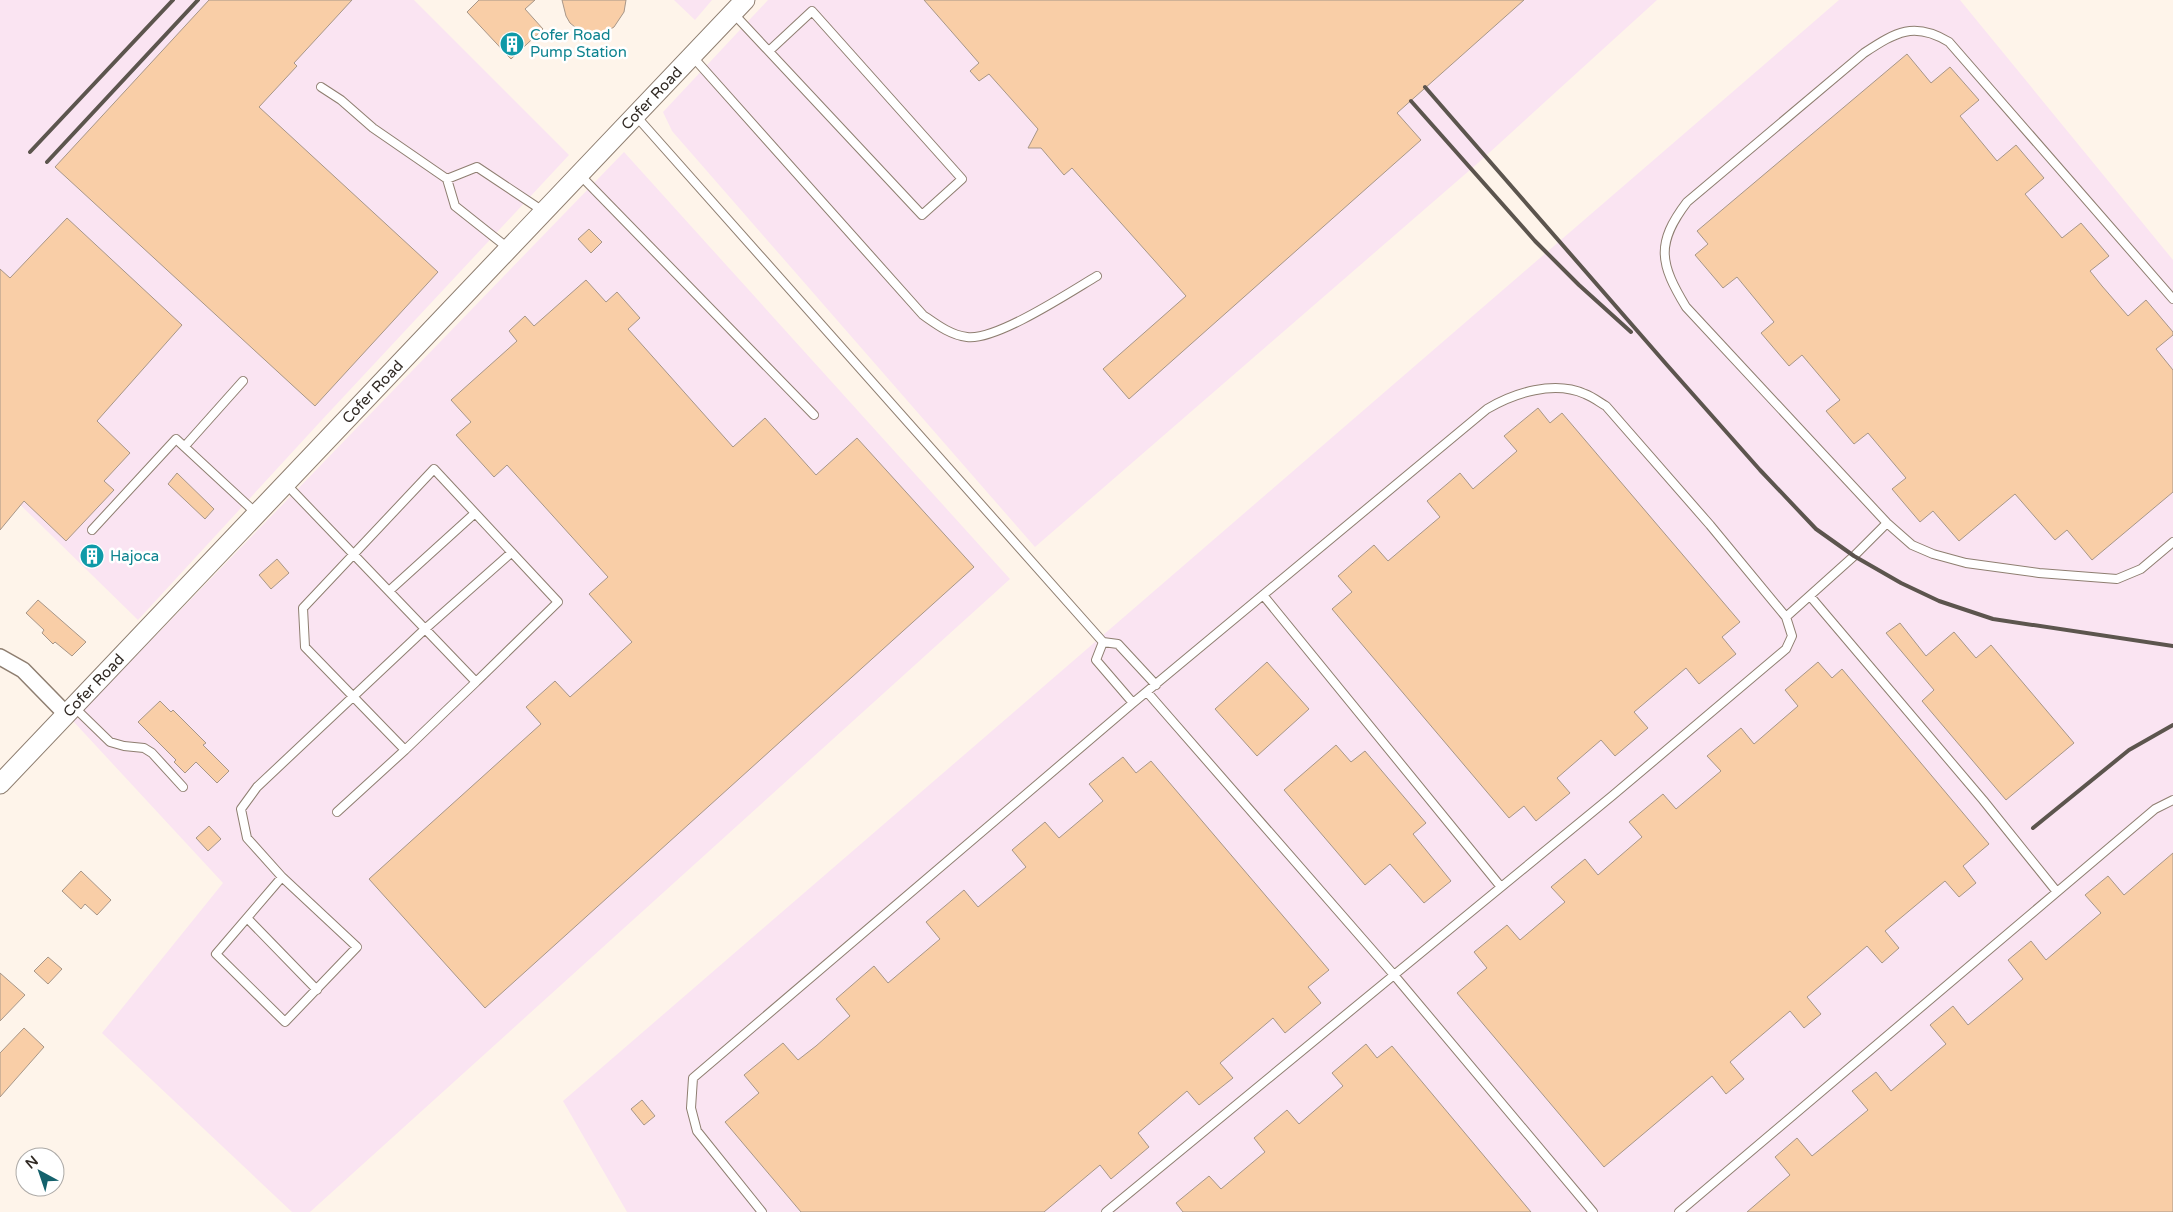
<svg xmlns="http://www.w3.org/2000/svg" width="2173" height="1212" font-family="'Varela Round',sans-serif">
<rect width="100%" height="100%" fill="#fef4ea"/>
<path fill="#fae4f2" d="M 0,0 L 414,0 L 569,155 L 320,422 L 138,620 L 0,485 Z
M 674,0 L 712,0 L 695,20 Z
M 768,0 L 1657,0 L 1478,163 L 1035,547 L 672,131 L 663,112 Z
M 1839,0 L 1960,0 L 2173,260 L 2173,1212 L 627,1212 L 563,1101 Z
M 624,152 L 1010,579 L 310,1212 L 292,1212 L 102,1033 L 223,883 L 73,721 Z"/>
<path fill="#f9cea7" stroke="#a79688" d="M 209,0 L 352,0 L 294,63 L 297,66 L 259,107 L 438,272 L 315,406 L 55,167 Z
M 479,0 L 535,0 L 525,9 L 543,29 L 511,59 L 467,12 Z
M 562,0 L 626,0 L 624,12 L 614,27 L 604,33 L 592,35 L 580,31 L 570,23 L 566,16 Z
M 924,0 L 1524,0 L 1397,113 L 1421,140 L 1129,399 L 1103,369 L 1186,296 L 1072,168 L 1064,175 L 1041,148 L 1028,148 L 1038,129 L 989,74 L 979,81 L 970,71 L 979,63 Z
M 1907,54 L 1931,83 L 1950,67 L 1979,100 L 1960,116 L 1997,161 L 2016,145 L 2044,178 L 2025,194 L 2062,238 L 2081,223 L 2109,256 L 2090,271 L 2102,286 L 2128,316 L 2146,300 L 2173,332 L 2173,335 L 2156,349 L 2173,370 L 2173,492 L 2092,560 L 2067,530 L 2055,540 L 2015,494 L 1959,541 L 1933,511 L 1920,522 L 1892,489 L 1906,478 L 1868,433 L 1854,444 L 1826,411 L 1840,400 L 1802,355 L 1789,366 L 1761,333 L 1774,322 L 1737,277 L 1723,288 L 1695,255 L 1708,244 L 1697,231 Z
M 67,218 L 182,325 L 97,421 L 130,453 L 104,481 L 114,490 L 66,541 L 24,501 L 0,530 L 0,269 L 10,278 Z
M 589,229 L 602,242 L 591,253 L 578,239 Z
M 586,280 L 606,302 L 617,292 L 640,318 L 628,329 L 733,447 L 765,418 L 816,475 L 857,438 L 974,567 L 485,1008 L 369,879 L 541,724 L 526,707 L 555,681 L 570,697 L 632,642 L 589,594 L 608,577 L 507,465 L 494,477 L 456,435 L 471,422 L 451,400 L 517,341 L 509,331 L 525,316 L 534,326 Z
M 1538,408 L 1550,423 L 1562,413 L 1740,622 L 1722,637 L 1736,654 L 1699,684 L 1686,668 L 1634,712 L 1648,728 L 1615,756 L 1601,740 L 1557,778 L 1570,793 L 1536,821 L 1524,806 L 1509,818 L 1332,609 L 1352,592 L 1338,576 L 1374,545 L 1388,561 L 1440,517 L 1427,501 L 1460,473 L 1473,489 L 1517,451 L 1504,436 Z
M 177,473 L 214,509 L 205,519 L 168,484 Z
M 277,559 L 289,573 L 271,589 L 259,575 Z
M 38,600 L 86,642 L 72,656 L 55,642 L 53,644 L 42,633 L 44,630 L 26,613 Z
M 1900,623 L 1926,656 L 1954,632 L 1976,658 L 1991,645 L 2074,743 L 2006,800 L 1922,701 L 1934,690 L 1886,633 Z
M 1267,662 L 1309,709 L 1257,756 L 1215,709 Z
M 1818,662 L 1832,678 L 1842,669 L 1989,844 L 1963,866 L 1976,883 L 1959,897 L 1945,881 L 1885,931 L 1899,948 L 1882,963 L 1867,946 L 1807,997 L 1821,1014 L 1804,1028 L 1790,1011 L 1730,1062 L 1744,1079 L 1726,1094 L 1712,1076 L 1604,1167 L 1457,993 L 1487,968 L 1474,952 L 1507,925 L 1520,940 L 1565,902 L 1551,887 L 1585,859 L 1598,875 L 1642,837 L 1629,822 L 1663,794 L 1676,809 L 1721,771 L 1707,756 L 1741,728 L 1754,744 L 1798,706 L 1785,690 Z
M 160,701 L 171,712 L 173,710 L 206,743 L 203,745 L 229,771 L 217,783 L 196,762 L 185,773 L 174,762 L 176,760 L 138,722 Z
M 1336,745 L 1351,762 L 1365,751 L 1426,823 L 1413,834 L 1451,881 L 1424,903 L 1390,864 L 1365,885 L 1284,790 Z
M 1123,757 L 1136,773 L 1151,761 L 1329,970 L 1308,987 L 1321,1003 L 1285,1033 L 1273,1018 L 1220,1063 L 1233,1078 L 1199,1105 L 1187,1091 L 1138,1133 L 1149,1147 L 1111,1179 L 1100,1165 L 1044,1212 L 801,1212 L 725,1122 L 759,1093 L 744,1075 L 783,1043 L 798,1060 L 816,1046 L 850,1016 L 836,999 L 874,966 L 888,983 L 940,939 L 926,922 L 964,890 L 978,907 L 1026,867 L 1012,850 L 1045,822 L 1059,838 L 1103,801 L 1089,784 Z
M 209,826 L 221,839 L 208,851 L 196,838 Z
M 2173,853 L 2173,1212 L 1747,1212 L 1790,1175 L 1775,1157 L 1797,1138 L 1812,1156 L 1868,1110 L 1852,1091 L 1876,1072 L 1891,1091 L 1946,1044 L 1930,1025 L 1953,1006 L 1968,1025 L 2023,979 L 2008,960 L 2031,941 L 2046,960 L 2101,913 L 2085,895 L 2108,876 L 2124,895 Z
M 81,871 L 111,900 L 97,915 L 85,904 L 81,909 L 62,891 Z
M 48,957 L 62,969 L 48,984 L 34,971 Z
M 0,973 L 25,995 L 0,1021 Z
M 24,1028 L 44,1047 L 0,1097 L 0,1053 Z
M 1366,1044 L 1377,1058 L 1392,1046 L 1531,1212 L 1183,1212 L 1176,1203 L 1209,1176 L 1221,1189 L 1265,1152 L 1254,1138 L 1287,1110 L 1299,1124 L 1343,1086 L 1332,1073 Z
M 642,1100 L 655,1116 L 644,1125 L 631,1109 Z"/>
<g fill="none" stroke-linecap="round" stroke-linejoin="round">
<defs>
<path id="service" d="M 733,13 L 922,215 L 962,179 L 812,11 L 769,51
M 692,56 L 923,315 C 936,324 950,335 967,337 C 996,341 1070,292 1097,276
M 321,87 L 341,100 L 373,128 L 447,179 L 477,167 L 543,211
M 636,116 L 1103,642 L 1118,644 L 1156,685
M 580,175 L 814,415
M 447,179 L 455,206 L 508,248
M 2173,299 L 1949,42 C 1914,21 1896,32 1864,53 L 1687,202 C 1655,244 1660,264 1686,307 L 1887,523 L 1912,545 L 1933,554 L 1966,563 L 2039,573 L 2117,579 L 2141,569 L 2173,542
M 185,446 L 243,381
M 286,484 C 349,550 413,616 476,682 L 558,602 L 434,469 L 303,608 L 305,647 L 405,750 L 476,682
M 92,530 L 176,439 L 257,514
M 389,591 L 474,514
M 1263,595 L 1501,887
M 1810,596 L 1983,800 L 2057,892 L 2155,809 L 2173,800
M 1103,642 L 1096,660 L 1133,703
M 1147,692 L 1394,975 L 1612,796 L 1786,649 L 1792,636 L 1786,617
M 73,706 L 110,742 L 124,746 L 144,748 L 152,753 L 183,787
M 337,812 L 405,750
M 282,877 L 216,954 L 285,1022 L 357,947 L 282,877 L 247,838 L 241,809 L 257,787 L 425,629 L 511,553
M 247,918 L 317,990
M 762,1212 L 697,1131 L 691,1108 L 693,1078 L 1133,703 L 1487,409 C 1514,393 1554,380 1585,394 C 1593,397 1599,402 1606,406 L 1710,525 L 1786,617 L 1854,556 L 1887,523
M 1106,1212 L 1394,975 L 1593,1212
M 1679,1212 L 2057,892"/>
<path id="minor" d="M 0,657 L 23,670 L 66,714"/>
<g id="tertiary">
<path id="s1" d="M 0,784 L 745,0"/>
</g>
</defs>
<use href="#service" stroke="#8e7e70" stroke-width="10"/>
<use href="#minor" stroke="#8e7e70" stroke-width="18"/>
<use href="#tertiary" stroke="#8e7e70" stroke-width="21"/>
<use href="#service" stroke="#fff" stroke-width="8"/>
<use href="#minor" stroke="#fff" stroke-width="15"/>
<use href="#tertiary" stroke="#fff" stroke-width="19"/>
<path stroke="#5c554e" stroke-width="4" d="M 1425,87 L 1667,365 L 1760,470 L 1816,529 L 1854,556 L 1901,583 L 1939,601 L 1993,619 L 2173,646
M 1411,101 L 1535,241 L 1579,285 L 1631,332
M 30,152 L 173,0
M 47,162 L 198,0
M 2033,828 L 2129,750 L 2173,725"/>
</g>
<defs>
<symbol id="building-disc" viewBox="-11 -11 22 22"><circle r="9.5" fill="#0f9aa8" stroke="#fff"/><path d="M-4-6H4V6H1V3H-1V6H-4ZM-2.5-4.3h1.7v1.8h-1.7ZM.8-4.3h1.7v1.8H.8ZM-2.5-1h1.7V.8h-1.7ZM.8-1h1.7V.8H.8Z" fill="#fff"/></symbol>
</defs>
<g fill-rule="evenodd">
<use href="#building-disc" x="498" y="30" width="28" height="28"/>
<use href="#building-disc" x="78" y="542" width="28" height="28"/>
</g>
<g text-anchor="middle" dominant-baseline="central" stroke-width="5" stroke-linejoin="round" paint-order="stroke">
<g font-size="15" fill="#0d838f" stroke="#fff" text-anchor="start">
<text x="530" y="35">Cofer Road<tspan x="530" dy="17">Pump Station</tspan></text>
<text x="110" y="556">Hajoca</text>
</g>
<g font-size="15" fill="#312a24" stroke="#fff">
<text stroke="none"><textPath href="#s1" startOffset="946">Cofer Road</textPath></text>
<text stroke="none"><textPath href="#s1" startOffset="541">Cofer Road</textPath></text>
<text stroke="none"><textPath href="#s1" startOffset="136">Cofer Road</textPath></text>
</g>
</g>
<g transform="translate(40 1172) rotate(320)"><circle r="24" fill="#ffffff" stroke="#adaaa7"/>
<path d="M0-4L9 19L0 12L-9 19Z" fill="#14616c"/>
<text y="-8" font-size="14" font-weight="bold" text-anchor="middle" fill="#312a24">N</text>
</g>
</svg>
